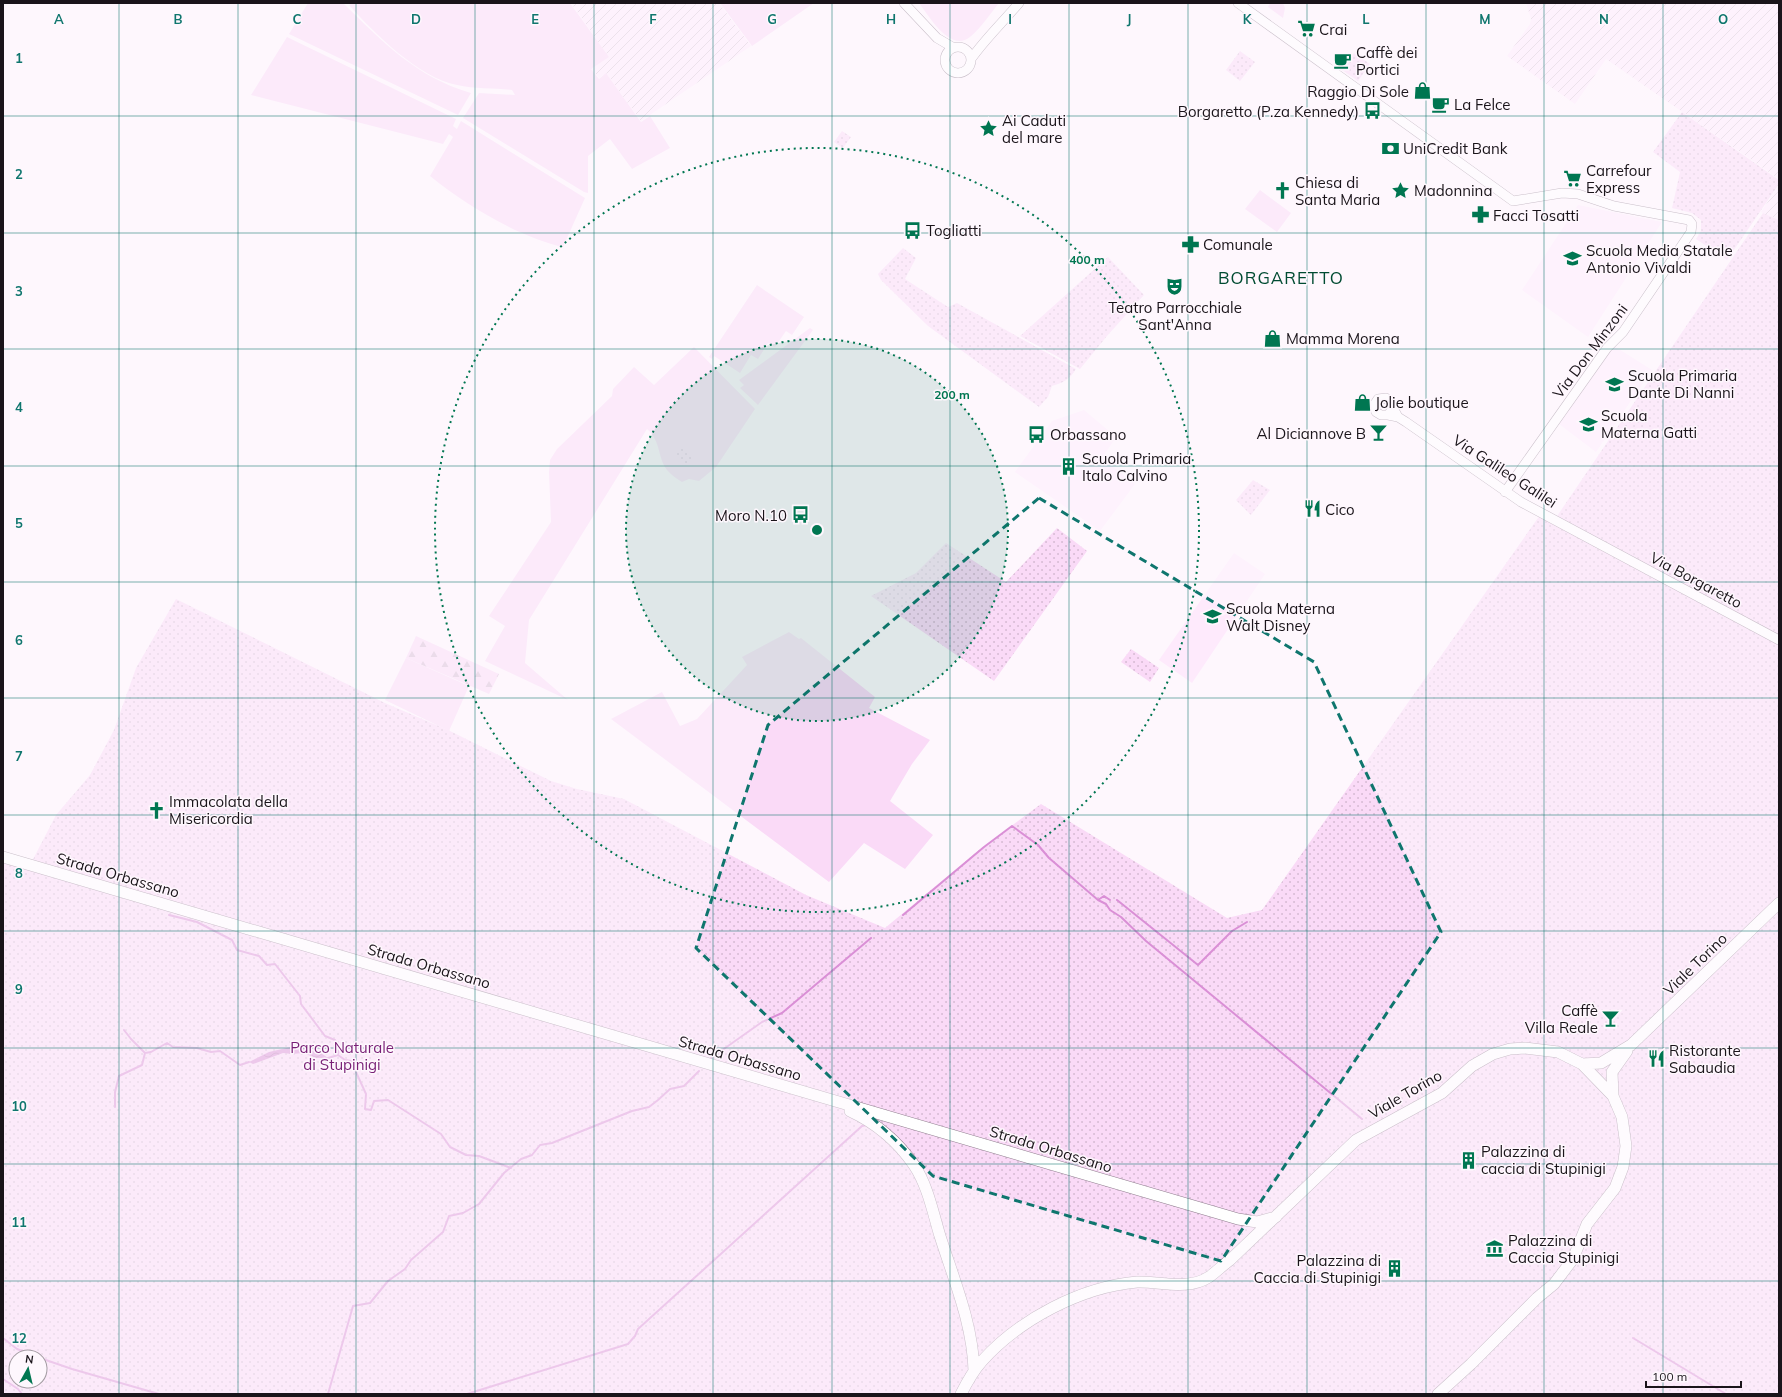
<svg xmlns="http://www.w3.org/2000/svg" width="1782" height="1397" font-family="Mulish,sans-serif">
<defs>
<pattern id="industrial-furrows" width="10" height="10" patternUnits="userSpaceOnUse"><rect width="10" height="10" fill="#feeafc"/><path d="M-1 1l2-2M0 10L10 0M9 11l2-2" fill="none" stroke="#d9c8d7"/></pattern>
<pattern id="forest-firs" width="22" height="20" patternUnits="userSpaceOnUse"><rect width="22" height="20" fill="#fadaf7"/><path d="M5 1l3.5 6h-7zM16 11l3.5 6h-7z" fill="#d6bad3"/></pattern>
<pattern id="park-dots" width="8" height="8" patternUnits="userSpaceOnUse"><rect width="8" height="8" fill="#fadaf7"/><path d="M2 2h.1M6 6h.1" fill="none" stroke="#d6bad3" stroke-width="1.8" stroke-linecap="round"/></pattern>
<pattern id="water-waves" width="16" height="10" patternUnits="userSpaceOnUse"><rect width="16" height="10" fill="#da8fd6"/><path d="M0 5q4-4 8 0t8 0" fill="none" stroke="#ba7ab7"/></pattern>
</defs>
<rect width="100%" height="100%" fill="#fef7fd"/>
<path fill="#feeafc" d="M 1578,205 L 1662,222 L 1588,337 L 1522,290 Z
M 1614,346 L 1652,370 L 1596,452 L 1559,424 Z
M 1084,410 L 1116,437 L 1102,458 L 1135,484 L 1100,531 L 1015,472 L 1052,421 Z
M 1234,553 L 1265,574 L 1192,683 L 1159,660 Z"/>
<path fill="url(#industrial-furrows)" d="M 571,3 L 719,3 L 751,46 L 641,121 L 606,73 L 599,78 L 591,69 L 609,57 Z
M 1526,3 L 1779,3 L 1779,179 L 1606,59 L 1575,104 L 1507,56 L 1530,24 L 1531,19 Z
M 1779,185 L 1779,220 L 1761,212 Z"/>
<path fill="#fadaf7" d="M 308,3 L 343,3 C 383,42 416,77 471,93 L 458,115 L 289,34 Z
M 353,3 L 570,3 L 609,57 L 588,71 L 591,69 L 599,79 L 606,73 L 641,122 L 650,116 L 670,148 L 632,169 L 610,139 L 588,156 L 588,193 L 584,192 L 463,118 L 479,93 L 515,95 L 512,90 C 494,88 475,89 457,85 C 419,78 374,33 349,5 Z
M 720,3 L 814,3 L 752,46 Z
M 919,3 L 999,3 C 990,14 981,28 970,37 C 950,53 929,16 919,3 Z
M 1270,3 L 1283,3 L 1285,8 L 1283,18 L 1268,7 Z
M 287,37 L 456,119 L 453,126 L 457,129 L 461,121 L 585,198 L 563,247 C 519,237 465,205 430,176 L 453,137 L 449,134 L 443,144 L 251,95 Z
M 1260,190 L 1291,213 L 1277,232 L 1245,209 Z
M 757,285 L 804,317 L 792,335 L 786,331 L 775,347 L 768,343 L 758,359 L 751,355 L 740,373 L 714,356 L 712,359 L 709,357 Z
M 810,328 L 813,330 L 758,405 L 740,388 L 744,385 L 739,380 Z
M 694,347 L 755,409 L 716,467 L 699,481 L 689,479 L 682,482 C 677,479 671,475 667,470 C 657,457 662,443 647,429 L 529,620 L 525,663 L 568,700 L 485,661 L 505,626 L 489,616 L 551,522 L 549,472 L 550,460 L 557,449 L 612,396 L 613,389 L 634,367 L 654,385 Z
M 789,632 L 799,639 L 801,638 L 875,697 L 869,708 L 930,740 L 912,764 L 890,801 L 933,835 L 905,869 L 864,843 L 829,882 L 611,719 L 662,692 L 680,726 L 697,719 L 747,665 L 742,657 Z
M 406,658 L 469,686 L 449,731 L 385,700 Z"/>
<path fill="url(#forest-firs)" d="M 416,636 L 499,674 L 489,694 L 406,658 Z"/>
<path fill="url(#park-dots)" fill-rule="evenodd" d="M 1240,51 L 1255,62 L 1240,81 L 1226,70 Z
M 1354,53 L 1370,64 L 1358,81 L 1342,70 Z
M 1682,112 L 1779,180 L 1779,184 L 1727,260 L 1696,239 L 1701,231 L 1701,220 L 1692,213 L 1672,208 L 1680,172 L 1653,152 Z
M 842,131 L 851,137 L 843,148 L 834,142 Z
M 1763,213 L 1779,220 L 1779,1394 L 3,1394 L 3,858 L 30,865 L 56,815 L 90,775 L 114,730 L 136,668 L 176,599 L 385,703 L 448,730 L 551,781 L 577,789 L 624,799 L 806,895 L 885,928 L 979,850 L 1041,804 L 1227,918 L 1262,910 L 1540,515 L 1553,522 ZM 16,1357 L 40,1357 L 40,1381 L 16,1381 Z
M 903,248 L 916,258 L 905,279 L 948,307 L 957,303 L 1076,369 C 1070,379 1063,383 1052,386 L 1048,397 L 1039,407 L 928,326 L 881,280 L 878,274 Z
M 1108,257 L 1144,295 L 1107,336 L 1080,369 L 1020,336 Z
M 685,448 L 693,454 L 692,463 L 684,465 L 676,459 L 677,450 Z
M 1253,480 L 1270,490 L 1251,515 L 1236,500 Z
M 1057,528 L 1087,551 L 994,681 L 871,596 L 916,573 L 946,543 L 1006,582 Z
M 1131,649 L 1159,668 L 1150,682 L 1121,662 Z"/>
<path fill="url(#water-waves)" d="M 295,1046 L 321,1053 L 328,1058 L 316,1058 L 303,1053 L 292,1054 L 283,1053 L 253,1064 L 249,1062 L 269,1052 Z"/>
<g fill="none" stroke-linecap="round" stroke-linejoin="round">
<path stroke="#da8fd6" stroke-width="2" d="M 1098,900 L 1104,896 L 1110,900
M 1117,900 L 1198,965 L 1232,931 L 1247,922
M 169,915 L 197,922 L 232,940 L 237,950 L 259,956 L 267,965 L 275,964 L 300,996 L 301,1004 L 325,1036 L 335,1040 L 339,1046 L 338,1055 L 345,1060 L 351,1061 L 366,1094 L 365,1109 L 371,1110 L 374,1101 L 388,1100 L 441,1134 L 450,1147 L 466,1155 L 479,1156 L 511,1168
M 903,915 L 984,847 L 1012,826 L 1038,845 L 1049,858 L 1098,900 L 1106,904 L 1110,910 L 1121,917 L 1146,941 L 1362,1119
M 124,1030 L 131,1039 L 145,1053 L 151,1052 L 167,1043 L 173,1047 L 197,1048 L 211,1052 L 220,1051 L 240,1065 L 249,1062
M 328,1058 L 338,1055
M 711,1058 L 762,1022 L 782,1013 L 871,938
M 115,1107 L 115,1092 L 119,1076 L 142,1065 L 145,1053
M 3,1338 L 17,1349 L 38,1357
M 1633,1338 L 1726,1394
M 40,1358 L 72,1369 L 159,1394
M 3,1379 L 18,1389 L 22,1394
M 328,1394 L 353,1306 L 370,1303 L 388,1281 L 405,1269 L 411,1260 L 443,1232 L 449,1216 L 463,1213 L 479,1204 L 504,1173 L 521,1159 L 532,1155 L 540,1145 L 552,1143 L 632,1111 L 649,1107 L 658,1100 L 670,1089 L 684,1086 L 699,1071
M 467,1394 L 628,1344 L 635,1336 L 638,1329 L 862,1126 L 867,1125"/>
<defs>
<path id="tertiary" d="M 904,3 L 937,38 L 954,48
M 1238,3 L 1513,201 L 1562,193 L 1578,194 L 1614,206 L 1689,220 L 1692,224 L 1691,232 L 1623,332 L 1607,348 L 1505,492
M945 60a13 13 0 1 1 26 0a13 13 0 1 1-26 0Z
M 971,59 C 985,39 1003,22 1019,3
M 1393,408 L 1388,415 L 1381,415 L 1376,412 L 1374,405 L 1378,399 L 1386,398 L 1390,402 L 1398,417
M 1388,415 L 1398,417 L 1406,422 L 1521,502 L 1779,640"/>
<path id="secondary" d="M 3,857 L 1238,1219 L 1257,1222 L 1276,1217
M 1582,1064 L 1601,1063 L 1631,1045 L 1779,903
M 1613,1096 L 1612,1072 L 1627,1051
M 850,1111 C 876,1123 898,1142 914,1165 C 928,1186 933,1213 940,1236 C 954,1280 973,1325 974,1371
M 961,1394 C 967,1382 973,1371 982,1361 C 1020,1319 1081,1287 1137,1282 C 1160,1281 1187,1291 1209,1277 C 1216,1272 1223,1265 1230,1260 L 1356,1140 L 1442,1093 L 1472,1066 L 1493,1054 L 1510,1049 L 1525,1048 L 1558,1052 L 1582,1064 L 1613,1096 L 1622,1117 L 1626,1146 L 1623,1167 L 1615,1188 L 1587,1224 L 1573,1259 L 1554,1284 L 1537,1298 L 1471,1364 L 1438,1394"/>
</defs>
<use href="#tertiary" stroke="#8e7d8d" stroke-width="10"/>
<use href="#secondary" stroke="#8e7d8d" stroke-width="12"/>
<use href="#tertiary" stroke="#fff" stroke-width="9"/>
<use href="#secondary" stroke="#fff" stroke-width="11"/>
</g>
<path d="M0 0H1782V1397H0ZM 1039,498 L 1314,662 L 1441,932 L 1221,1261 L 933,1176 L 696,948 L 768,725 Z" fill="#fef7fd" fill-opacity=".55" fill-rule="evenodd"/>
<path fill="none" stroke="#0f766e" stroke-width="3" stroke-dasharray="8 5" stroke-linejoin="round" d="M 1039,498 L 1314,662 L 1441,932 L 1221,1261 L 933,1176 L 696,948 L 768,725 Z"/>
<path fill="none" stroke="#0f766e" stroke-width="1" stroke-opacity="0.55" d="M 119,3 L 119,1394M 238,3 L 238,1394M 356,3 L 356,1394M 475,3 L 475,1394M 594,3 L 594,1394M 713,3 L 713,1394M 832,3 L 832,1394M 950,3 L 950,1394M 1069,3 L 1069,1394M 1188,3 L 1188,1394M 1307,3 L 1307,1394M 1426,3 L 1426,1394M 1544,3 L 1544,1394M 1663,3 L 1663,1394M 3,116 L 1779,116M 3,233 L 1779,233M 3,349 L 1779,349M 3,466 L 1779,466M 3,582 L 1779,582M 3,698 L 1779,698M 3,815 L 1779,815M 3,931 L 1779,931M 3,1048 L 1779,1048M 3,1164 L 1779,1164M 3,1281 L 1779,1281"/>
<circle cx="817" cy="530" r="191" fill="#007651" fill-opacity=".12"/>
<g fill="none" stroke="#007651" stroke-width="2" stroke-dasharray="2 4">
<circle cx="817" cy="530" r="191"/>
<circle cx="817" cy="530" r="382"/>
</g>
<defs>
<symbol id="supermarket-bare" viewBox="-9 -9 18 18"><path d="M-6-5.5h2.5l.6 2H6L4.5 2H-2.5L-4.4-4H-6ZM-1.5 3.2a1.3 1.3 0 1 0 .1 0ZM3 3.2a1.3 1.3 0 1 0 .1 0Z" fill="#007651" stroke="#fef7fd" stroke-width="2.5" paint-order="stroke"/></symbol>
<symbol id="cafe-bare" viewBox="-9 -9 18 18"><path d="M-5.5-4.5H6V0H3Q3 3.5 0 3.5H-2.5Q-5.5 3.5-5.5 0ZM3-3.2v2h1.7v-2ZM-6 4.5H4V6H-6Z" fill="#007651" stroke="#fef7fd" stroke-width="2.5" paint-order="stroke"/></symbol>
<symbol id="shop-bare" viewBox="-9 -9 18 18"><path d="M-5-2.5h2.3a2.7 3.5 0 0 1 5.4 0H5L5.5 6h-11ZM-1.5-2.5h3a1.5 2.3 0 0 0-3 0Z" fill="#007651" stroke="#fef7fd" stroke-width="2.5" paint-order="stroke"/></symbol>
<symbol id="bus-bare" viewBox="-9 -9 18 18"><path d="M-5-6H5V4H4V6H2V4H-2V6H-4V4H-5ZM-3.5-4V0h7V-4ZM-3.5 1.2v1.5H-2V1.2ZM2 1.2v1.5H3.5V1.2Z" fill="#007651" stroke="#fef7fd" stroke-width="2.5" paint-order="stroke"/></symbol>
<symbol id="sight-bare" viewBox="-9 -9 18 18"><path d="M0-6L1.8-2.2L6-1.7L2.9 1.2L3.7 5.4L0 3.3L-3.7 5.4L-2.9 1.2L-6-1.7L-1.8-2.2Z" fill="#007651" stroke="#fef7fd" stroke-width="2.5" paint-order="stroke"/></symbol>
<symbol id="bank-bare" viewBox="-9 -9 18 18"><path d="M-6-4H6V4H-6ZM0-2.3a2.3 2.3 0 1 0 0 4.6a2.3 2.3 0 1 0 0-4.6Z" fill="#007651" stroke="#fef7fd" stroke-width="2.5" paint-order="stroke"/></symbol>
<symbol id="church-bare" viewBox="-9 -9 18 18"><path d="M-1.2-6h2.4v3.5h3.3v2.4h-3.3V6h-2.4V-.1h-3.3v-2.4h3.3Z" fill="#007651" stroke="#fef7fd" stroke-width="2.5" paint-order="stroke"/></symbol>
<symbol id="pharmacy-bare" viewBox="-9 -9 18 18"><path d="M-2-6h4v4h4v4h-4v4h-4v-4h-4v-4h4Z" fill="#007651" stroke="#fef7fd" stroke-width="2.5" paint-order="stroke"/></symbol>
<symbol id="school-bare" viewBox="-9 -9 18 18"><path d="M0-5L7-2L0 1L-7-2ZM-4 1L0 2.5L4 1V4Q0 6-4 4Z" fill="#007651" stroke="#fef7fd" stroke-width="2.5" paint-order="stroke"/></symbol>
<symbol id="theatre-bare" viewBox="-9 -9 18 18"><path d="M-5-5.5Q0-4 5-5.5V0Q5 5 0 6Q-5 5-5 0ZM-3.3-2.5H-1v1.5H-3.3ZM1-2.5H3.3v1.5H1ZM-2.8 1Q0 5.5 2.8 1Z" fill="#007651" stroke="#fef7fd" stroke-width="2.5" paint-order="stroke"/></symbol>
<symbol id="bar-bare" viewBox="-9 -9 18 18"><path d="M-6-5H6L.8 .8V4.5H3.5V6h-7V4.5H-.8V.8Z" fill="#007651" stroke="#fef7fd" stroke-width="2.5" paint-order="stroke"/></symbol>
<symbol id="building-bare" viewBox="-9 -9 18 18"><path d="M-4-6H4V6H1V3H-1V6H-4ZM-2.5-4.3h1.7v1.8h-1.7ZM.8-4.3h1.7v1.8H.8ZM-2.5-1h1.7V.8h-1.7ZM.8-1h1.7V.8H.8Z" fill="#007651" stroke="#fef7fd" stroke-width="2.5" paint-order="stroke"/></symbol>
<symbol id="restaurant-bare" viewBox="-9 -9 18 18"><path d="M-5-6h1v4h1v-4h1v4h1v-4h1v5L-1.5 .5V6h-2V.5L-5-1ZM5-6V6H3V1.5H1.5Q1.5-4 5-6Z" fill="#007651" stroke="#fef7fd" stroke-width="2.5" paint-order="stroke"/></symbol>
<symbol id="museum-bare" viewBox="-9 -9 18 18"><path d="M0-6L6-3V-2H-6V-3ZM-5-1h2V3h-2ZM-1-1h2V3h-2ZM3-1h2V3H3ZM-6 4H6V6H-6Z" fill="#007651" stroke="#fef7fd" stroke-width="2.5" paint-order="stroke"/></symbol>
</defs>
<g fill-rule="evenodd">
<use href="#supermarket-bare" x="1294" y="16" width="25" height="25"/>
<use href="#cafe-bare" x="1330" y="48" width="25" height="25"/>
<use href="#shop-bare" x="1410" y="78" width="25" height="25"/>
<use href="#cafe-bare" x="1428" y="92" width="25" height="25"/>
<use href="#bus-bare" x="1360" y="98" width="25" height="25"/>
<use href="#sight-bare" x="976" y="116" width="25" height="25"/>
<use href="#bank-bare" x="1378" y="136" width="25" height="25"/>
<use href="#supermarket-bare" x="1560" y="166" width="25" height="25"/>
<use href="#sight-bare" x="1388" y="178" width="25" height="25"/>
<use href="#church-bare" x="1270" y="178" width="25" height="25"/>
<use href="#pharmacy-bare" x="1468" y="202" width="25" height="25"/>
<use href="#bus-bare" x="900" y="218" width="25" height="25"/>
<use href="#pharmacy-bare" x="1178" y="232" width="25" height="25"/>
<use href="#school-bare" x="1560" y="246" width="25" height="25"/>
<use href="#theatre-bare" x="1162" y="274" width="25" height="25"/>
<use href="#shop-bare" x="1260" y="326" width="25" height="25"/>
<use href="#school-bare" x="1602" y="372" width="25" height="25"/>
<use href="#shop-bare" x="1350" y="390" width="25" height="25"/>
<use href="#school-bare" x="1576" y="412" width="25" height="25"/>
<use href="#bar-bare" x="1366" y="420" width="25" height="25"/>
<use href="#bus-bare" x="1024" y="422" width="25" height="25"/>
<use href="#building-bare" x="1056" y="454" width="25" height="25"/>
<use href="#restaurant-bare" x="1300" y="496" width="25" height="25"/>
<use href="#bus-bare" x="788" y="502" width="25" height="25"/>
<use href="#school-bare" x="1200" y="604" width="25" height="25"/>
<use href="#church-bare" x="144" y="798" width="25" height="25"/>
<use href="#bar-bare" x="1598" y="1006" width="25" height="25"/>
<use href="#restaurant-bare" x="1644" y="1046" width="25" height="25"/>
<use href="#building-bare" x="1456" y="1148" width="25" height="25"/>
<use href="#museum-bare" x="1482" y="1236" width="25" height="25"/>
<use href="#building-bare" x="1382" y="1256" width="25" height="25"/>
</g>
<g text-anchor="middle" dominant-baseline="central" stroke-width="3" stroke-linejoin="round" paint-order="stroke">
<g font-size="15" fill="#1a141a" stroke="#fef7fd" text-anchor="start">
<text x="1319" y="29">Crai</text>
<text x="1356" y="52">Caffè dei<tspan x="1356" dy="17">Portici</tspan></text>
<text x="1409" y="91" text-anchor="end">Raggio Di Sole</text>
<text x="1454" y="104">La Felce</text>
<text x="1359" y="111" text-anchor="end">Borgaretto (P.za Kennedy)</text>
<text x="1002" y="120">Ai Caduti<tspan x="1002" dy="17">del mare</tspan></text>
<text x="1403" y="148">UniCredit Bank</text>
<text x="1586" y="170">Carrefour<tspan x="1586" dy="17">Express</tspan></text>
<text x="1295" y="182">Chiesa di<tspan x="1295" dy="17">Santa Maria</tspan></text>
<text x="1414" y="190">Madonnina</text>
<text x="1493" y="215">Facci Tosatti</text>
<text x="926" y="230">Togliatti</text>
<text x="1203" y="244">Comunale</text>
<text x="1586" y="250">Scuola Media Statale<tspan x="1586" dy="17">Antonio Vivaldi</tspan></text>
<text x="1175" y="307" text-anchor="middle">Teatro Parrocchiale<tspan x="1175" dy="17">Sant'Anna</tspan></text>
<text x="1286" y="338">Mamma Morena</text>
<text x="1628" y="375">Scuola Primaria<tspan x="1628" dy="17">Dante Di Nanni</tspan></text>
<text x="1375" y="402">Jolie boutique</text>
<text x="1601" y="415">Scuola<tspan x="1601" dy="17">Materna Gatti</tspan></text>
<text x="1366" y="433" text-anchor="end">Al Diciannove B</text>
<text x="1050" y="434">Orbassano</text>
<text x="1082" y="458">Scuola Primaria<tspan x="1082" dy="17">Italo Calvino</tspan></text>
<text x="1325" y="509">Cico</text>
<text x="787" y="515" text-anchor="end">Moro N.10</text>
<text x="1226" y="608">Scuola Materna<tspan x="1226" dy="17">Walt Disney</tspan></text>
<text x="169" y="801">Immacolata della<tspan x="169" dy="17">Misericordia</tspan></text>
<text x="1598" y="1010" text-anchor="end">Caffè<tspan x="1598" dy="17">Villa Reale</tspan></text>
<text x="1669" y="1050">Ristorante<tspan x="1669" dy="17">Sabaudia</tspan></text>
<text x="1481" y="1151">Palazzina di<tspan x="1481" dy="17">caccia di Stupinigi</tspan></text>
<text x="1508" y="1240">Palazzina di<tspan x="1508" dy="17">Caccia Stupinigi</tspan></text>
<text x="1381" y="1260" text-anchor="end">Palazzina di<tspan x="1381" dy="17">Caccia di Stupinigi</tspan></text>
</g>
<g font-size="15" fill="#1a141a" stroke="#fef7fd">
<text transform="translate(1590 351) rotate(-53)">Via Don Minzoni</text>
<text transform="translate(1505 471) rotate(33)">Via Galileo Galilei</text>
<text transform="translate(1696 580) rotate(28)">Via Borgaretto</text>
<text transform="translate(118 875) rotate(16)">Strada Orbassano</text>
<text transform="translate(1695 964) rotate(-44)">Viale Torino</text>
<text transform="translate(429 966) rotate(16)">Strada Orbassano</text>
<text transform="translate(740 1058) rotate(16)">Strada Orbassano</text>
<text transform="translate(1405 1094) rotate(-30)">Viale Torino</text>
<text transform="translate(1051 1149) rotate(17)">Strada Orbassano</text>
</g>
<g font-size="15" fill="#781f76" stroke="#fef7fd">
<text x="342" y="1047">Parco Naturale<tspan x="342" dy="17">di Stupinigi</tspan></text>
</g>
<g font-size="17" letter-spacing="1" fill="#004b32" stroke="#fef7fd">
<text x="1281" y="277">BORGARETTO</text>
</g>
</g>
<g font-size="13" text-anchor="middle" font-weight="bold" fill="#0f766e" stroke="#fef7fd" stroke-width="3" stroke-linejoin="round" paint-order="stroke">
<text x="59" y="24">A</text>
<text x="178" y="24">B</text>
<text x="297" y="24">C</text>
<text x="416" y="24">D</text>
<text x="535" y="24">E</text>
<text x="653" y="24">F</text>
<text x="772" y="24">G</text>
<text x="891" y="24">H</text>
<text x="1010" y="24">I</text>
<text x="1129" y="24">J</text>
<text x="1247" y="24">K</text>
<text x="1366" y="24">L</text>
<text x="1485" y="24">M</text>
<text x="1604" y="24">N</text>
<text x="1723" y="24">O</text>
<text x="19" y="63">1</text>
<text x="19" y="179">2</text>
<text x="19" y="296">3</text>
<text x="19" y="412">4</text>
<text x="19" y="528">5</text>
<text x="19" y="645">6</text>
<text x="19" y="761">7</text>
<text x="19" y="878">8</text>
<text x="19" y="994">9</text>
<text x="19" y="1111">10</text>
<text x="19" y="1227">11</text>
<text x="19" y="1343">12</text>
</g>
<circle cx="817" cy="530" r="6" fill="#007651" stroke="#fef7fd" stroke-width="2"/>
<g font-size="12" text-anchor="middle" font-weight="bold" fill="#007651" stroke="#fef7fd" stroke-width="3" stroke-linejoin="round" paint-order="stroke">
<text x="1087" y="264">400 m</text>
<text x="952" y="399">200 m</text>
</g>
<rect width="1782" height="1397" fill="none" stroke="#1a141a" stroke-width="8"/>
<g transform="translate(28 1369) rotate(8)"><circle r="19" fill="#fef7fd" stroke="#a39ca2"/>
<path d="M0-3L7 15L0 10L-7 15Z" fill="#007651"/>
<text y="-6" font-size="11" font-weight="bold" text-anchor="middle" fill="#1a141a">N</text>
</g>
<path d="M1646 1381v6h95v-6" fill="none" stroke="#1a141a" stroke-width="2"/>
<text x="1652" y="1381" font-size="12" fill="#1a141a" stroke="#fef7fd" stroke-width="3" paint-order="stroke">100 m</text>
</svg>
